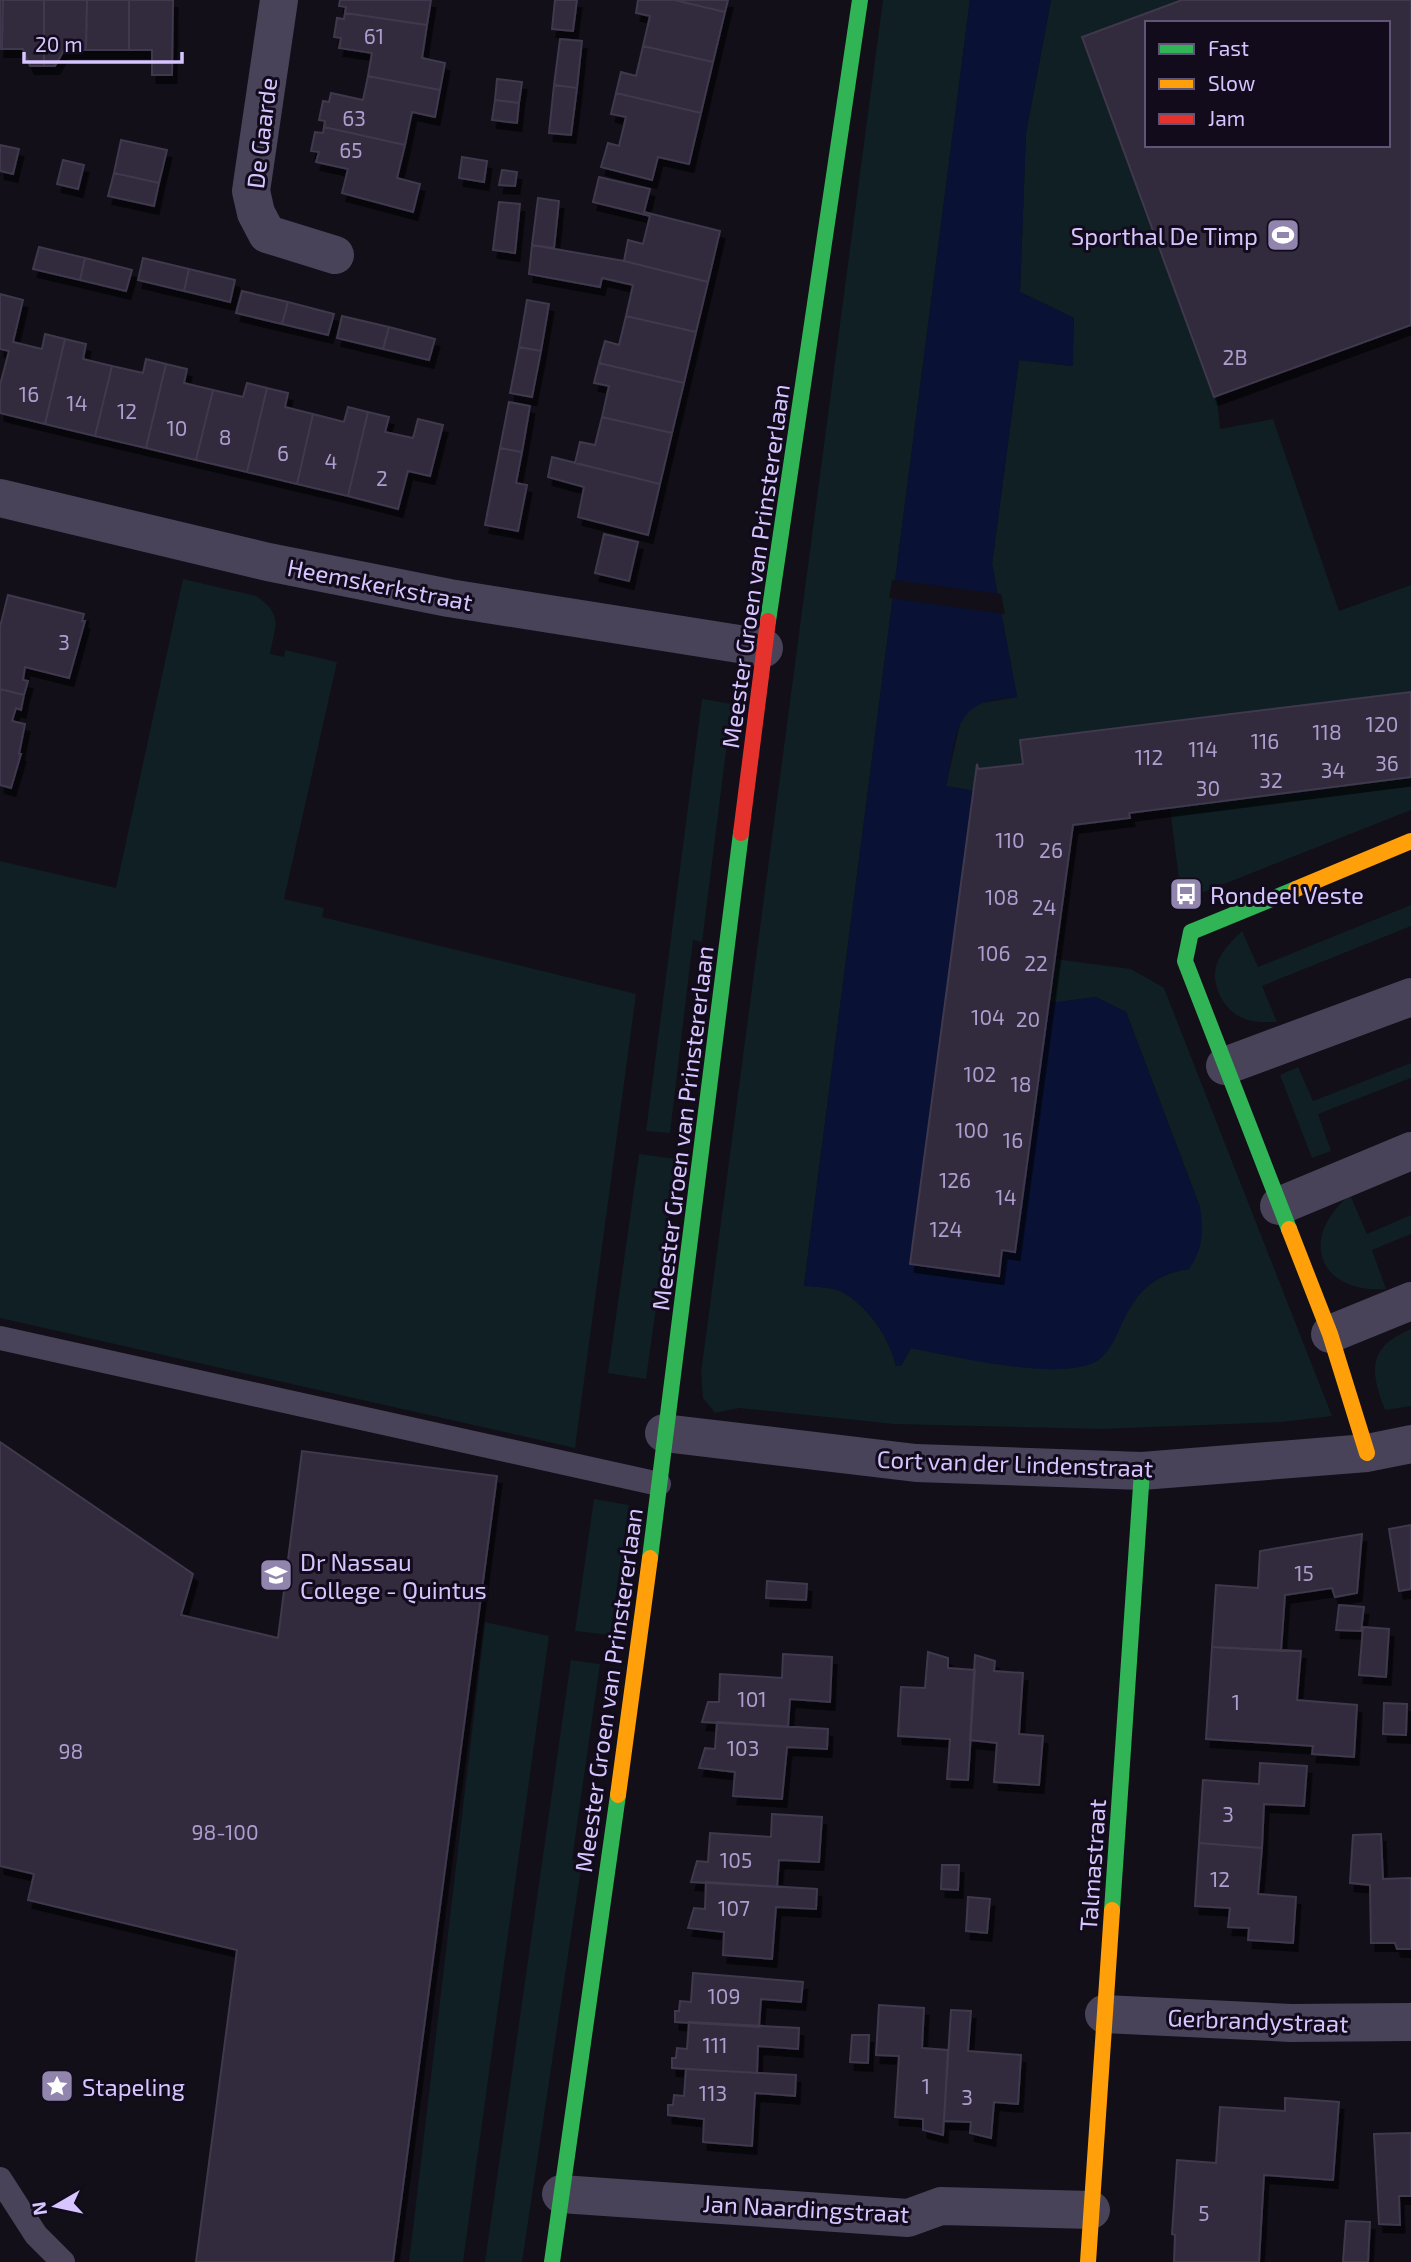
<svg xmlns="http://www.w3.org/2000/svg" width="1411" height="2262" font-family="'Exo 2',sans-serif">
<defs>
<filter id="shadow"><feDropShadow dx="4.5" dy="8" stdDeviation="0" flood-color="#0009"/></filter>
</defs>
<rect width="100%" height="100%" fill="#120f18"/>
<path fill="#0f1f24" d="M 883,0 L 970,0 L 804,1285 C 815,1287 832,1287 842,1292 C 869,1307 889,1337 896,1366 L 901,1366 L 911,1348 L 946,1355 L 1112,1344 C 1130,1304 1142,1276 1189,1269 L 1200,1207 L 1126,1012 L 1096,997 L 1043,1004 L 981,792 L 946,786 L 961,719 L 976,704 L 1017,697 L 992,564 L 1019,360 L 1072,366 L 1074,318 L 1020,292 L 1026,133 L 1051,0 L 1179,0 L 1081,38 L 1217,399 L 1220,429 L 1273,419 L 1339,611 L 1411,585 L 1411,810 L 1196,895 L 1180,887 L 1168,793 L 1065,809 L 1047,958 L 1131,969 L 1164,988 L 1332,1416 L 1281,1422 L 1102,1429 L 894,1424 L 739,1408 L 715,1413 L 703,1398 L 701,1373 Z
M 183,579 L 256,596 C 284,615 275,625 270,654 L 284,657 L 285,650 L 337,662 L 284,899 L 324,908 L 322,917 L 636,994 L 575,1448 L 0,1318 L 0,861 L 116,888 Z
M 702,699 L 732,704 L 702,942 L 693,940 L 670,1133 L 646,1131 Z
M 1411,905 L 1411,926 L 1262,986 L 1277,1022 C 1266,1022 1255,1023 1245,1019 C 1224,1012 1208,982 1218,961 C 1223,949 1233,940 1242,931 L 1258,967 Z
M 1411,1063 L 1411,1078 L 1318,1114 L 1331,1151 L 1312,1158 L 1280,1075 L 1298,1067 L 1313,1101 Z
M 639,1154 L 677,1159 L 646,1379 L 608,1373 Z
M 1350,1195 L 1367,1234 L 1411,1215 L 1411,1234 L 1372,1250 L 1386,1289 C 1318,1294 1298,1237 1350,1195 Z
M 1411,1329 L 1411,1406 L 1385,1410 C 1370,1372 1367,1347 1411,1329 Z
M 594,1499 L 629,1505 L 610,1635 L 575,1631 Z
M 485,1622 L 549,1636 L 463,2262 L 409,2262 Z
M 571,1660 L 600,1664 L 572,1860 L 582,1862 L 522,2262 L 485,2262 Z"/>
<path fill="#091135" d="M 970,0 L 1051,0 L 1026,133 L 1020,292 L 1074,318 L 1073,366 L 1019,360 L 992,564 L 1017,697 C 951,700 958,732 946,786 L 981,792 L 1043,1004 L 1096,997 L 1126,1012 L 1200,1207 C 1204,1231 1203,1249 1189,1269 C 1148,1275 1134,1296 1118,1332 C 1114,1341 1108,1352 1100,1359 C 1069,1384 950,1356 911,1348 L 901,1366 L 896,1366 C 889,1337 869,1307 842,1292 C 832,1287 815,1287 804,1286 Z"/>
<path fill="#120f18" d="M 892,580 L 1001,594 L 1005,614 L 889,598 Z"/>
<path fill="#302b3c" stroke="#40384d" stroke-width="2" fill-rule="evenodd" filter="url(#shadow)" d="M 0,0 L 3,0 L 2,49 L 0,49 Z
M 3,0 L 44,0 L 44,66 L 30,66 L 23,49 L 2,49 Z
M 44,0 L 87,0 L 86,50 L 64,50 L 55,66 L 44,66 Z
M 87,0 L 129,0 L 129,50 L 86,50 Z
M 129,0 L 173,0 L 172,75 L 152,75 L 152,50 L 129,50 Z
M 340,0 L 431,0 L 427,25 L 345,13 L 346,7 L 339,6 Z
M 555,0 L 577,0 L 573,31 L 552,29 Z
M 638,0 L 674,0 L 725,12 L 713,62 L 643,46 L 650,16 L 636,13 Z
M 674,0 L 728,0 L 725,12 Z
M 1182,0 L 1411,0 L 1411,325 L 1214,397 L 1082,37 ZM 1147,23 L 1388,23 L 1388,145 L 1147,145 Z
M 345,13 L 427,25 L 422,58 L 445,63 L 440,90 L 368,76 L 372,53 L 339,48 L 341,38 L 334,37 L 337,18 L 344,19 Z
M 560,39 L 582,41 L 577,88 L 554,85 Z
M 643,46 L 713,62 L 701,113 L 616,93 L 621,72 L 636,76 Z
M 368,76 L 440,90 L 435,117 L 412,112 L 405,145 L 324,127 L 325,121 L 319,120 L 323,101 L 329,102 L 331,93 L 363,100 Z
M 497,79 L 522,82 L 519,103 L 495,100 Z
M 554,85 L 577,88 L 571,135 L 549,133 Z
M 616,93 L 701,113 L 689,164 L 658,157 L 652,180 L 601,167 L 608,143 L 619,146 L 626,117 L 611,114 Z
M 495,100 L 519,103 L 517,123 L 492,120 Z
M 324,127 L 405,145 L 397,178 L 420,184 L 413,212 L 342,193 L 348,169 L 316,162 L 319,152 L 311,151 L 315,132 L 323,133 Z
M 121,140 L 167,150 L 159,183 L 114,173 Z
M 0,145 L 19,149 L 13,174 L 0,171 Z
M 462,157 L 487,161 L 484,182 L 459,178 Z
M 63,160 L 84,165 L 78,189 L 57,184 Z
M 502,170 L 517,172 L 515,186 L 499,185 Z
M 114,173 L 159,183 L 154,206 L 108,196 Z
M 599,177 L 650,189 L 644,212 L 720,231 L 708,282 L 624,261 L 628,240 L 643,244 L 650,216 L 593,202 Z
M 538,198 L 559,201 L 554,248 L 532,245 Z
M 499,202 L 520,204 L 515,253 L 493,250 Z
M 532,245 L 624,261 L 708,282 L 696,332 L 626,316 L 633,285 L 602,278 L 600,287 L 529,274 Z
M 39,247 L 85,258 L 80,280 L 33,269 Z
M 85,258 L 132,270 L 126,291 L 80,280 Z
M 143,258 L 189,269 L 184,291 L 138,280 Z
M 189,269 L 235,280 L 230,302 L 184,291 Z
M 242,291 L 288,302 L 282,324 L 236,313 Z
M 0,294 L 23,300 L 13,342 L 42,349 L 45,334 L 65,339 L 45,424 L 0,413 L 0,385 L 9,351 L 0,349 Z
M 527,300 L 549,304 L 541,351 L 519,347 Z
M 288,302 L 334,314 L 328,335 L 282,324 Z
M 342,316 L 389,327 L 383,349 L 337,338 Z
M 626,316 L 696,332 L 684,383 L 599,363 L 605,341 L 619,345 Z
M 389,327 L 435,339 L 429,360 L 383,349 Z
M 65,339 L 86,344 L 83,359 L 112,366 L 95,436 L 45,424 Z
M 519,347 L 541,351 L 532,397 L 510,393 Z
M 146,359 L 166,364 L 146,448 L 95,436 L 112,366 L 143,373 Z
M 599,363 L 684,383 L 672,433 L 602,417 L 609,386 L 594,383 Z
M 166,364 L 187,369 L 184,383 L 213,390 L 196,460 L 146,448 Z
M 247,383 L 267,388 L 247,472 L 196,460 L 213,390 L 243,397 Z
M 267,388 L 288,393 L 285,407 L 313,414 L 297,484 L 247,472 Z
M 509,402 L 530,406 L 522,452 L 500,448 Z
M 348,407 L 368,412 L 348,496 L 297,484 L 313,414 L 344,422 Z
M 368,412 L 389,417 L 385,432 L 413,438 L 418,419 L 443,425 L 430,476 L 408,471 L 398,509 L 348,496 Z
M 602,417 L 672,433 L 660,484 L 575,463 L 580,442 L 595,445 Z
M 500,448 L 522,452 L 516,483 L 527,485 L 518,531 L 485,525 Z
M 552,457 L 660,484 L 648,535 L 578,517 L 584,487 L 548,477 Z
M 604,534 L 638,542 L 629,581 L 595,573 Z
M 8,595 L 84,614 L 82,621 L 85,621 L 69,678 L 25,667 L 23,680 L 28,681 L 24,695 L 0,689 L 0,627 Z
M 0,689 L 24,695 L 21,710 L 16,708 L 12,721 L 25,724 L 19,754 L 21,754 L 11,788 L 0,785 Z
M 1411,692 L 1411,777 L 1129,813 L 1130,818 L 1073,825 L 1015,1252 L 1002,1250 L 999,1276 L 910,1264 L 977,764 L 978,769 L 1023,764 L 1020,740 Z
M 0,1442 L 193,1574 L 181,1615 L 278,1638 L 302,1451 L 497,1476 L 393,2262 L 196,2262 L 237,1950 L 28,1900 L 34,1874 L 0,1866 Z
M 1411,1525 L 1411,1589 L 1399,1591 L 1389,1529 Z
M 1362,1534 L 1357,1593 L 1335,1597 L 1332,1588 L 1285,1595 L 1281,1651 L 1212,1647 L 1216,1585 L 1258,1588 L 1260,1551 Z
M 767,1581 L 807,1584 L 806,1600 L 766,1598 Z
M 1339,1605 L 1364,1607 L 1361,1631 L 1336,1630 Z
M 1363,1627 L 1389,1629 L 1386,1677 L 1359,1675 Z
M 1212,1647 L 1301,1651 L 1297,1700 L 1357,1705 L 1354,1757 L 1312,1754 L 1313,1746 L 1206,1739 Z
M 928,1652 L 948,1658 L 948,1668 L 975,1670 L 968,1780 L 947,1779 L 950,1739 L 898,1736 L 901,1687 L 925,1688 Z
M 783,1654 L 832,1657 L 830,1702 L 790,1699 L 788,1727 L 702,1722 L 708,1702 L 719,1702 L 720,1674 L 782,1678 Z
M 975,1655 L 995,1661 L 994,1671 L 1023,1673 L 1019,1734 L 1043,1736 L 1039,1785 L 994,1782 L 997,1743 L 970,1740 Z
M 1384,1703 L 1407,1704 L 1406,1735 L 1383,1734 Z
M 717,1722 L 828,1729 L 827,1749 L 787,1747 L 782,1799 L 733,1796 L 735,1772 L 699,1768 L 705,1748 L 715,1749 Z
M 1260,1763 L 1307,1766 L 1304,1806 L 1264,1804 L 1262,1848 L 1199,1843 L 1203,1780 L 1259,1784 Z
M 772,1814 L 822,1817 L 819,1862 L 779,1860 L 777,1887 L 691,1882 L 697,1861 L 708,1862 L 710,1833 L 771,1837 Z
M 1381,1834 L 1383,1879 L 1411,1878 L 1411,1949 L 1397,1949 L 1395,1943 L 1371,1943 L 1370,1885 L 1350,1883 L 1353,1835 Z
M 1199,1843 L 1262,1848 L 1258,1894 L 1296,1897 L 1293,1943 L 1248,1940 L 1249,1928 L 1228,1927 L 1230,1908 L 1195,1906 Z
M 942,1865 L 959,1865 L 958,1890 L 941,1889 Z
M 706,1882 L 817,1889 L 816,1909 L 776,1907 L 772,1959 L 723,1955 L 724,1932 L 688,1928 L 694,1908 L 705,1909 Z
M 968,1897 L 990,1899 L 987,1933 L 966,1931 Z
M 693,1973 L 803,1982 L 801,2002 L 761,1999 L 759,2027 L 675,2022 L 675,2011 L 679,2011 L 680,2001 L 691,2002 Z
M 879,2005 L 924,2008 L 922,2048 L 948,2050 L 943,2135 L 923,2130 L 923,2119 L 895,2117 L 899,2056 L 876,2055 Z
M 951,2010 L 971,2011 L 968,2051 L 1021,2055 L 1018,2104 L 994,2102 L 991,2138 L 970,2133 L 971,2122 L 944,2121 Z
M 689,2022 L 799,2028 L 798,2049 L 758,2046 L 757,2073 L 672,2068 L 672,2058 L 676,2058 L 677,2048 L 687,2049 Z
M 852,2035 L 869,2035 L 868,2063 L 850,2062 Z
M 686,2069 L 796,2075 L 795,2096 L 755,2093 L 752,2146 L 703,2142 L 704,2119 L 668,2115 L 668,2105 L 673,2105 L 674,2095 L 684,2096 Z
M 1285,2098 L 1339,2102 L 1333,2180 L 1264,2175 L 1259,2262 L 1174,2262 L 1175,2235 L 1172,2234 L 1177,2160 L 1216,2163 L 1220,2107 L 1285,2111 Z
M 1411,2133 L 1411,2196 L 1399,2196 L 1400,2225 L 1379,2224 L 1374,2134 Z
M 1346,2221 L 1370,2222 L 1368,2262 L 1343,2262 Z"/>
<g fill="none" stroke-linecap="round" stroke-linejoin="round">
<path stroke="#484359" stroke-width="24" d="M 0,1338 L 659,1484
M 0,2179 L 36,2235 L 63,2262"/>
<path stroke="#484359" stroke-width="38" d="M 279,0 L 251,191 L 256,213 L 267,234 L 335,255
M 0,498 L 268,562 L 449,598 L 764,648
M 1225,1066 L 1411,997
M 1279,1206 L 1411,1151
M 1330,1334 L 1411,1301
M 664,1433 L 916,1463 L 1142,1471 L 1367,1453 L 1411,1444
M 1104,2014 L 1291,2023 L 1411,2022
M 561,2194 L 908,2218 L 941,2206 L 1091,2210"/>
<path stroke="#30b455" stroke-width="16" d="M 768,621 L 860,0
M 1289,1229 L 1185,961 L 1191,932 L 1296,889
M 650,1558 L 741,833
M 1112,1910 L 1142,1471
M 552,2262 L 618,1795"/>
<path stroke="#ff9f0a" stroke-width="16" d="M 1296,889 L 1411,841
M 1289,1229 L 1330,1334 L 1367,1453
M 618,1795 L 650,1558
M 1088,2262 L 1112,1910"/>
<path stroke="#e5322d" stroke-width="16" d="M 741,833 L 768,621"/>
</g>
<defs>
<symbol id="stadium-square" viewBox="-11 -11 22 22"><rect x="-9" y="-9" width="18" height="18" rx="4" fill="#9185ae" stroke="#110b1c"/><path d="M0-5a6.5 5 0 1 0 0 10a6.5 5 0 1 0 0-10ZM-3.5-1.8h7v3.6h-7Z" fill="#fff"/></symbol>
<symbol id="bus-square" viewBox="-11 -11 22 22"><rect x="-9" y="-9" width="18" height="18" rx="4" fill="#9185ae" stroke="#110b1c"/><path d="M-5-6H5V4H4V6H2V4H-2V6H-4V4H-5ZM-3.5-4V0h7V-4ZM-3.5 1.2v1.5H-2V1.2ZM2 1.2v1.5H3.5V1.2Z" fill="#fff"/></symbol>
<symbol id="school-square" viewBox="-11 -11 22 22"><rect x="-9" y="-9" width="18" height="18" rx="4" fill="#9185ae" stroke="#110b1c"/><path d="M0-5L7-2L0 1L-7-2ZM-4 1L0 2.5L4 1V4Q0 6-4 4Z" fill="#fff"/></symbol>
<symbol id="sight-square" viewBox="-11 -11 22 22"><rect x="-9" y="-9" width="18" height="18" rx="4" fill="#9185ae" stroke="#110b1c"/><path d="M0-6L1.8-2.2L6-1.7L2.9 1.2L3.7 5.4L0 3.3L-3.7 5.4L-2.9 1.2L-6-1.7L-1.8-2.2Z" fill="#fff"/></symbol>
</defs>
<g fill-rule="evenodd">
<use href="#stadium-square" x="1264" y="216" width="38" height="38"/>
<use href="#bus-square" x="1167" y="875" width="38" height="38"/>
<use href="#school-square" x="257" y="1556" width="38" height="38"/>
<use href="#sight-square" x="38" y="2067" width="38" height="38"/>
</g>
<g text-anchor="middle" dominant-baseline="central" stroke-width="6" stroke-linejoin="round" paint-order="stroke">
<g font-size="21" fill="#ac9ece">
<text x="374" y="35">61</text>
<text x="354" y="117">63</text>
<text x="351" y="149">65</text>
<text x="1235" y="356">2B</text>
<text x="29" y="393">16</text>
<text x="77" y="402">14</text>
<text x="127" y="410">12</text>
<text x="177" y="427">10</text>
<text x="225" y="436">8</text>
<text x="283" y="452">6</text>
<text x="331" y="460">4</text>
<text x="382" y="477">2</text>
<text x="64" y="641">3</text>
<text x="1382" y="723">120</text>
<text x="1327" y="731">118</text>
<text x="1265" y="740">116</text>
<text x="1203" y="748">114</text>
<text x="1149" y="756">112</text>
<text x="1387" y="762">36</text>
<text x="1333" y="769">34</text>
<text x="1271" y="779">32</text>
<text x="1208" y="787">30</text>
<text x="1010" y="839">110</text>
<text x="1051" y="849">26</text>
<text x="1002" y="896">108</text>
<text x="1044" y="906">24</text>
<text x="994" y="952">106</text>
<text x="1036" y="962">22</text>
<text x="988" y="1016">104</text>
<text x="1028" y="1018">20</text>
<text x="980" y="1073">102</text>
<text x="1021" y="1083">18</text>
<text x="972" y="1129">100</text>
<text x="1013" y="1139">16</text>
<text x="955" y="1179">126</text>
<text x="1006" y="1196">14</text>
<text x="946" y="1228">124</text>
<text x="1304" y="1572">15</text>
<text x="752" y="1698">101</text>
<text x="1236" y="1701">1</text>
<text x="743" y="1747">103</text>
<text x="71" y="1750">98</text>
<text x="1228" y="1813">3</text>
<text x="225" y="1831">98-100</text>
<text x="736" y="1859">105</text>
<text x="1220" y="1878">12</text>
<text x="734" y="1907">107</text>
<text x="724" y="1995">109</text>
<text x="715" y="2044">111</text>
<text x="926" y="2085">1</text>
<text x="713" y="2092">113</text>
<text x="967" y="2096">3</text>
<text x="1204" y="2212">5</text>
</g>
<g font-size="24" fill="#d6c5ff" stroke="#110b1c">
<text transform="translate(261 133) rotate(-83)">De Gaarde</text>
<text transform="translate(755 566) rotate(-82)">Meester Groen van Prinstererlaan</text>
<text transform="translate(380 584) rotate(11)">Heemskerkstraat</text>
<text transform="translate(682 1128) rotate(-83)">Meester Groen van Prinstererlaan</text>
<text transform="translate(1015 1463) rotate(2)">Cort van der Lindenstraat</text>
<text transform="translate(608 1690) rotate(-82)">Meester Groen van Prinstererlaan</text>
<text transform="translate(1092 1865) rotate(-86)">Talmastraat</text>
<text transform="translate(1258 2020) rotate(2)">Gerbrandystraat</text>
<text transform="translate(806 2208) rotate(3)">Jan Naardingstraat</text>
</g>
<g font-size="24" fill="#d6c5ff" stroke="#110b1c" text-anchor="start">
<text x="1258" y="235" text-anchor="end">Sporthal De Timp</text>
<text x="1210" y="894">Rondeel Veste</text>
<text x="300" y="1561">Dr Nassau<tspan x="300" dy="28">College - Quintus</tspan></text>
<text x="82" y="2086">Stapeling</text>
</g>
</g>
<rect x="1145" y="21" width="245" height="126" fill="#110b1c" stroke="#605577" stroke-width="2"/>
<rect x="1159" y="44" width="35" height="10" fill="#30b455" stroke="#605577" stroke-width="2"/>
<text x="1208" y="56" font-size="21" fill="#d6c5ff">Fast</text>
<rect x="1159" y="79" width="35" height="10" fill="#ff9f0a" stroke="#605577" stroke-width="2"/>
<text x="1208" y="91" font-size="21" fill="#d6c5ff">Slow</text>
<rect x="1159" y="114" width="35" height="10" fill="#e5322d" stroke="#605577" stroke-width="2"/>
<text x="1208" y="126" font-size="21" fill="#d6c5ff">Jam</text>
<g transform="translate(56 2206) rotate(261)" stroke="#110b1c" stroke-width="5" paint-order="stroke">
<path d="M0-5L12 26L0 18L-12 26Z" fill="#d6c5ff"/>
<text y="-10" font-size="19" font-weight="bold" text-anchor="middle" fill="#d6c5ff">N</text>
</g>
<path d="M24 52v10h158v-10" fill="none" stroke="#d6c5ff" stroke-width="3.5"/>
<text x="35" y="52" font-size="21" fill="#d6c5ff" stroke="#110b1c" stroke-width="5" paint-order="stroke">20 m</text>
</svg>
